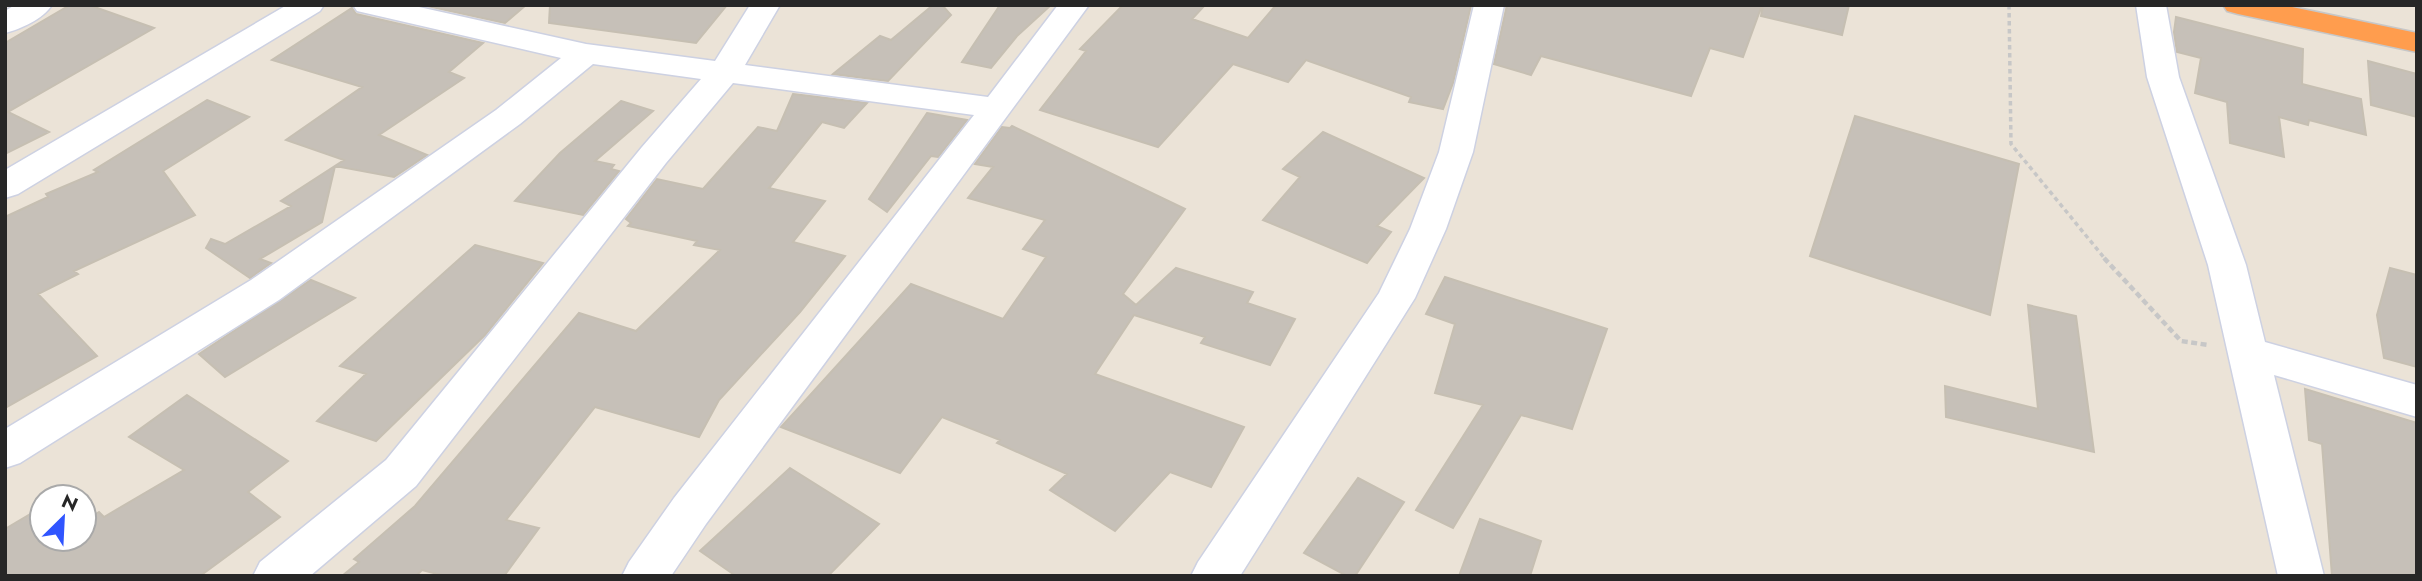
<svg xmlns="http://www.w3.org/2000/svg" width="2422" height="581" font-family="Jost,sans-serif">
<rect width="100%" height="100%" fill="#ebe3d7"/>
<path fill="#c6c0b8" stroke="#c6bfb2" stroke-width="2" d="M 70,5 L 89,5 L 154,28 L 8,112 L 49,132 L 5,154 L 5,43 Z
M 423,5 L 526,5 L 505,23 Z
M 550,5 L 727,5 L 696,43 L 549,23 Z
M 933,5 L 942,5 L 951,15 L 888,81 L 833,74 L 880,36 L 891,40 Z
M 1000,5 L 1051,5 L 1017,36 L 991,68 L 962,62 Z
M 1123,5 L 1205,5 L 1192,19 L 1248,38 L 1276,5 L 1471,5 L 1453,83 L 1443,109 L 1409,102 L 1411,97 L 1306,60 L 1288,82 L 1233,64 L 1158,147 L 1040,110 L 1086,51 L 1080,49 Z
M 1507,5 L 1762,5 L 1743,57 L 1710,48 L 1691,96 L 1541,56 L 1531,75 L 1494,64 Z
M 1763,5 L 1849,5 L 1842,35 L 1761,16 Z
M 352,8 L 356,14 L 483,43 L 449,72 L 464,78 L 379,135 L 427,155 L 394,177 L 335,166 L 344,160 L 286,140 L 362,87 L 272,60 Z
M 2176,17 L 2303,49 L 2302,84 L 2361,99 L 2366,135 L 2309,120 L 2308,125 L 2279,117 L 2284,157 L 2230,143 L 2227,102 L 2195,93 L 2201,58 L 2177,52 L 2174,32 Z
M 2368,61 L 2417,74 L 2417,117 L 2371,105 Z
M 793,94 L 867,103 L 844,128 L 822,122 L 769,188 L 825,201 L 793,242 L 845,256 L 800,312 L 719,400 L 699,437 L 595,407 L 506,520 L 539,528 L 504,576 L 445,576 L 422,570 L 416,576 L 342,576 L 359,562 L 354,559 L 415,506 L 579,313 L 636,331 L 720,250 L 694,245 L 697,241 L 628,226 L 631,223 L 626,219 L 657,179 L 703,189 L 758,127 L 777,131 Z
M 207,100 L 249,117 L 163,171 L 195,215 L 74,271 L 78,274 L 38,294 L 97,356 L 5,408 L 5,217 L 48,197 L 46,194 L 98,172 L 94,170 Z
M 621,101 L 653,111 L 595,161 L 614,165 L 611,169 L 619,171 L 583,215 L 515,201 L 560,153 Z
M 927,113 L 967,120 L 938,157 L 931,156 L 887,212 L 869,199 Z
M 1855,116 L 2019,164 L 1990,315 L 1810,256 Z
M 1012,126 L 1185,209 L 1123,294 L 1136,305 L 1176,268 L 1253,292 L 1247,303 L 1295,319 L 1270,365 L 1201,343 L 1205,337 L 1134,315 L 1095,374 L 1244,427 L 1211,487 L 1170,472 L 1115,531 L 1050,490 L 1067,474 L 997,443 L 1000,440 L 942,417 L 900,473 L 781,427 L 911,284 L 1003,319 L 1046,257 L 1023,249 L 1045,220 L 968,198 L 993,167 L 975,164 L 1002,127 L 1010,128 Z
M 1323,132 L 1424,178 L 1377,226 L 1391,232 L 1367,263 L 1263,220 L 1300,177 L 1283,169 Z
M 335,166 L 322,222 L 260,259 L 271,263 L 250,278 L 206,248 L 211,239 L 225,244 L 291,206 L 281,201 Z
M 475,245 L 543,263 L 485,335 L 376,441 L 317,421 L 366,374 L 340,366 Z
M 2390,268 L 2417,275 L 2417,367 L 2384,358 L 2377,315 Z
M 1445,277 L 1607,329 L 1572,429 L 1521,415 L 1453,528 L 1416,510 L 1483,405 L 1435,393 L 1455,324 L 1426,314 Z
M 311,280 L 355,298 L 225,377 L 199,354 Z
M 2028,305 L 2076,316 L 2094,452 L 1946,417 L 1945,386 L 2038,409 Z
M 2305,389 L 2417,423 L 2417,576 L 2332,576 L 2322,444 L 2309,440 Z
M 187,395 L 288,461 L 248,492 L 280,517 L 200,576 L 5,576 L 5,529 L 32,513 L 42,526 L 42,539 L 54,542 L 58,539 L 84,539 L 84,522 L 99,512 L 104,517 L 184,470 L 129,437 Z
M 790,468 L 879,524 L 828,576 L 736,576 L 700,551 Z
M 1358,478 L 1404,502 L 1355,576 L 1347,576 L 1304,553 Z
M 1480,519 L 1541,541 L 1530,576 L 1459,576 Z"/>
<g fill="none" stroke-linecap="round" stroke-linejoin="round">
<defs>
<path id="minor" d="M 15,5 L 52,5 C 43,19 21,29 5,33 L 5,11 Z
M 287,5 L 324,5 L 320,11 L 18,194 L 5,198 L 5,170 Z
M 353,5 L 410,5 L 586,44 L 715,61 L 750,5 L 780,5 L 745,65 L 988,97 L 1058,5 L 1089,5 L 706,524 L 671,576 L 622,576 L 629,562 L 674,498 L 974,115 L 733,83 L 666,163 L 416,486 L 310,576 L 253,576 L 260,562 L 386,460 L 642,147 L 701,79 L 593,64 L 520,124 L 279,300 L 20,463 L 5,468 L 5,429 L 251,280 L 496,110 L 561,58 L 357,11 Z
M 1474,5 L 1504,5 L 1473,152 L 1446,229 L 1415,298 L 1240,576 L 1191,576 L 1198,562 L 1379,293 L 1410,229 L 1439,152 Z
M 2136,5 L 2166,5 L 2179,77 L 2246,265 L 2265,342 L 2417,385 L 2417,417 L 2274,375 L 2324,576 L 2278,576 L 2208,265 L 2147,77 Z"/>
<path id="highway" d="M 2223,5 L 2283,5 L 2417,33 L 2417,52 L 2238,14 L 2227,11 Z"/>
</defs>
<use href="#minor" stroke="#cdd1e2" stroke-width="3"/>
<use href="#highway" stroke="#c7c7c7" stroke-width="3"/>
<path stroke="#c7c7c7" stroke-width="3.5" stroke-dasharray="4.5 3.5" stroke-linecap="butt" d="M 2009,5 L 2011,144 L 2106,260"/>
<path stroke="#c7c7c7" stroke-width="4.5" stroke-dasharray="6 3.5" stroke-linecap="butt" d="M 2104,258 L 2181,341 L 2208,345"/>
<use href="#minor" fill="#fff" fill-rule="evenodd"/>
<use href="#highway" fill="#ff9d4e" fill-rule="evenodd"/>
</g>
<rect width="2422" height="581" fill="none" stroke="#272727" stroke-width="14"/>
<g transform="translate(63 518) rotate(24)"><circle r="33" fill="#ffffff" stroke="#a9a9a9" stroke-width="2"/>
<path d="M0-5L12 26L0 18L-12 26Z" fill="#3055ff"/>
<text y="-10" font-size="19" font-weight="bold" text-anchor="middle" fill="#272727">N</text>
</g>
</svg>
